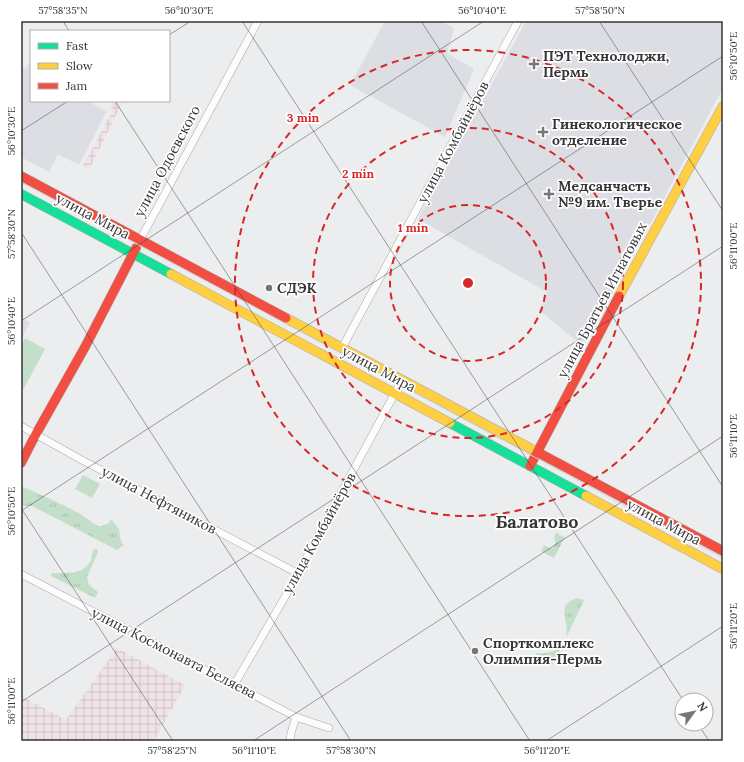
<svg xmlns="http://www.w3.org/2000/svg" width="744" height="762" font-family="Lora,serif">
<defs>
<pattern id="industrial-grid" width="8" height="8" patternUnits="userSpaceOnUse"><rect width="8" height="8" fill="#f0e3e7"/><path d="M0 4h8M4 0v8" fill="none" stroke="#cec3c7"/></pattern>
<pattern id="grass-tufts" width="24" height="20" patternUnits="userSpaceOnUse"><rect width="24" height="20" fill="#c4dfc9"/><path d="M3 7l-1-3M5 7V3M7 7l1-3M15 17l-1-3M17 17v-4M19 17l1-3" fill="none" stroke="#a9c0ad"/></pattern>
</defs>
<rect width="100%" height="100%" fill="#ecedee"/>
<path fill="url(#industrial-grid)" d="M 112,101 L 123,101 L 89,170 L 83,166 L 112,112 L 111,103 Z
M 117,648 L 185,685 L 154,741 L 21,741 L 21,696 L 66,720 Z"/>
<path fill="#dcdee4" d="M 385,21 L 441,21 L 454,28 L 447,53 L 474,69 L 445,137 L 350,85 Z
M 526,21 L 723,21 L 723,88 L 584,347 L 540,311 L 547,292 L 418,219 Z
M 31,58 L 31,101 L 94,101 L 93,104 L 107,111 L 79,165 L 58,154 L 49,172 L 21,157 L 21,66 L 26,69 Z
M 21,318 L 30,322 L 21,340 Z"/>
<path fill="url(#grass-tufts)" d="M 21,486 L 55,501 L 79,513 L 93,523 L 100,527 L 109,523 L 111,519 L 119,529 L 120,538 L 123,545 L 117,550 L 32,506 L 21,506 Z
M 557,532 L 559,534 L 559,535 L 565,537 L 554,558 L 541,551 L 544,545 C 545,546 548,547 550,548 C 556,548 556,541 554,537 Z
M 97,549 L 98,552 L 87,577 L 89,585 L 98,592 L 95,598 L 51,576 L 52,573 C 65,573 82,575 90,562 C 92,559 92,553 93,550 Z
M 577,598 L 584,600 L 567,636 C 566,632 567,627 566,623 C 563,609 563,603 577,598 Z
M 561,647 L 552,665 L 535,656 L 536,653 C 546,654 553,652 561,647 Z"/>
<path fill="#c4dfc9" d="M 25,338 L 45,349 L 23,390 L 21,388 L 21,346 Z
M 83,475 L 100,484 L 92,498 L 75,489 Z"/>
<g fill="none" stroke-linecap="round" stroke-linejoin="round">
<defs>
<path id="street" d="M 140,240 L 258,21
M 342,348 L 518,21
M 21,426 L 80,459 L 297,573
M 21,574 L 296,717 L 329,728
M 234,685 L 286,595 L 402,380
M 290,741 L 291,733 L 296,717"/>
<path id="fast" d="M 21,194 L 171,274
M 450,423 L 586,496"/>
<path id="slow" d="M 171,274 L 450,423
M 619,296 L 723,106
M 286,318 L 539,453
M 586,496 L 723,569"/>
<path id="jam" d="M 21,176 L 286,318
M 539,453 L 723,551
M 21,463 L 36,434 L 85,347 L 136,248
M 530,466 L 619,296"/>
</defs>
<use href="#street" stroke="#a9aaab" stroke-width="8"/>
<use href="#fast" stroke="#a9aaab" stroke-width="10"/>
<use href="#slow" stroke="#a9aaab" stroke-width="10"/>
<use href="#jam" stroke="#a9aaab" stroke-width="10"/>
<use href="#street" stroke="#fcfcfc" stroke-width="7"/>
<use href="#fast" stroke="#16e098" stroke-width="9"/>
<use href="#slow" stroke="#ffcf43" stroke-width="9"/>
<use href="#jam" stroke="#f24e42" stroke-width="9"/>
<path stroke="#d4d5d5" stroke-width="1" d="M 21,182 L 723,558
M 720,741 L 723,735"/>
</g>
<path fill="none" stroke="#363637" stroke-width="1" stroke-opacity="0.45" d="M 63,21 L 69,31M 242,21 L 683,700M 421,21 L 723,487M 599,21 L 723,211M 169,35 L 191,21M 115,101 L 530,741M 21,131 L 68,101M 21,232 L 351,741M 21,321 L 484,21M 21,508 L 173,741M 21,511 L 723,56M 21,702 L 723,246M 698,724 L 709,741M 253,741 L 723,436M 546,741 L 723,626"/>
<g fill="none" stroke="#d62828" stroke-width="2" stroke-dasharray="7 5">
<circle cx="468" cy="283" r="78"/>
<circle cx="468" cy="283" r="155"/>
<circle cx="468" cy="283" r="233"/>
</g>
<g fill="#767677" stroke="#fff" stroke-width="1.5">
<path d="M532 58h4v4h4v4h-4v4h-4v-4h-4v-4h4z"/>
<path d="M541 126h4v4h4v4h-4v4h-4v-4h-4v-4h4z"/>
<path d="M547 188h4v4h4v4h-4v4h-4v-4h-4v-4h4z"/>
<circle cx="269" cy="288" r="4"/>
<circle cx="475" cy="651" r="4"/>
</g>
<g text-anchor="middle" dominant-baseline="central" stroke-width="3.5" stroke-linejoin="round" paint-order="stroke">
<g font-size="14" font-weight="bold" fill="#363637" stroke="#fff" text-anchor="start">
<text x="543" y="56">ПЭТ Технолоджи,<tspan x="543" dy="16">Пермь</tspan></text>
<text x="552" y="124">Гинекологическое<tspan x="552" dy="16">отделение</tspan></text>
<text x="558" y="186">Медсанчасть<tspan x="558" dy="16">№9 им. Тверье</tspan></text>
<text x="277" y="288">СДЭК</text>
<text x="483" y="643">Спорткомплекс<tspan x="483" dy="16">Олимпия-Пермь</tspan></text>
</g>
<g font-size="14" fill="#363637" stroke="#fff">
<text transform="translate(453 142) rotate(-62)">улица Комбайнёров</text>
<text transform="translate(167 161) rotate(-62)">улица Одоевского</text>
<text transform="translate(93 216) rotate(28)">улица Мира</text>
<text transform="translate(602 300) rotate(-62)">улица Братьев Игнатовых</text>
<text transform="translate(379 369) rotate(28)">улица Мира</text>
<text transform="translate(159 500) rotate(28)">улица Нефтяников</text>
<text transform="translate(664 522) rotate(28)">улица Мира</text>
<text transform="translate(319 533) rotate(-61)">улица Комбайнёров</text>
<text transform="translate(174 653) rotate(27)">улица Космонавта Беляева</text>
</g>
<g font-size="18" font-weight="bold" fill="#363637" stroke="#fff">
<text x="537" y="521">Балатово</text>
</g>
</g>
<circle cx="468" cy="283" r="6" fill="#d62828" stroke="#fff" stroke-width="2"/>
<g font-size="12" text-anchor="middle" font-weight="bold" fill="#d62828" stroke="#fff" stroke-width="3.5" stroke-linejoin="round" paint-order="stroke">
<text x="303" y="122">3 min</text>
<text x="358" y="178">2 min</text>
<text x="413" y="232">1 min</text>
</g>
<rect width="744" height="762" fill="none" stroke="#ffffff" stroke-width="44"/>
<rect x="30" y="30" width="140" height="72" fill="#ffffff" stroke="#afafaf"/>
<rect x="38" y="43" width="20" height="6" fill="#16e098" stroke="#afafaf"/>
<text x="66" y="50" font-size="12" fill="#363637">Fast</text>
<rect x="38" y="63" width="20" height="6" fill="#ffcf43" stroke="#afafaf"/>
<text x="66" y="70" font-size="12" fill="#363637">Slow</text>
<rect x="38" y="83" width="20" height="6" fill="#f24e42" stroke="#afafaf"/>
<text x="66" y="90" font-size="12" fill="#363637">Jam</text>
<g transform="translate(694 712) rotate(57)"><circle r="19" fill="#ffffff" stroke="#afafaf"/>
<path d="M0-3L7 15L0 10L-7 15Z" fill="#767677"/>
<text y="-6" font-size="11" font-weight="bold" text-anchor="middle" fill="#363637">N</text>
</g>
<rect x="22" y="22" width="700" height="718" fill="none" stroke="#363637" stroke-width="1.5"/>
<g font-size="10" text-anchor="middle" fill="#363637">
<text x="63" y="14">57°58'35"N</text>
<text x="189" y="14">56°10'30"E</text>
<text x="482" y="14">56°10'40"E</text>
<text x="600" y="14">57°58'50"N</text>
<text transform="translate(733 56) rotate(-90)" y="4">56°10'50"E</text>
<text transform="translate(11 131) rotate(-90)" y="4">56°10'30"E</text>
<text transform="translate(11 234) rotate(-90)" y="4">57°58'30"N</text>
<text transform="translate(733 246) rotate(-90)" y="4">56°11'00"E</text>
<text transform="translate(11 321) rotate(-90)" y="4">56°10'40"E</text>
<text transform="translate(733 436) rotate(-90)" y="4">56°11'10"E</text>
<text transform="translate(11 511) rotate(-90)" y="4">56°10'50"E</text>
<text transform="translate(733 626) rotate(-90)" y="4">56°11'20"E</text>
<text transform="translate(11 701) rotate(-90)" y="4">56°11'00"E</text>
<text x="172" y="754">57°58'25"N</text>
<text x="254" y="754">56°11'10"E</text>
<text x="351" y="754">57°58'30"N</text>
<text x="547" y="754">56°11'20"E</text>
</g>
</svg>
